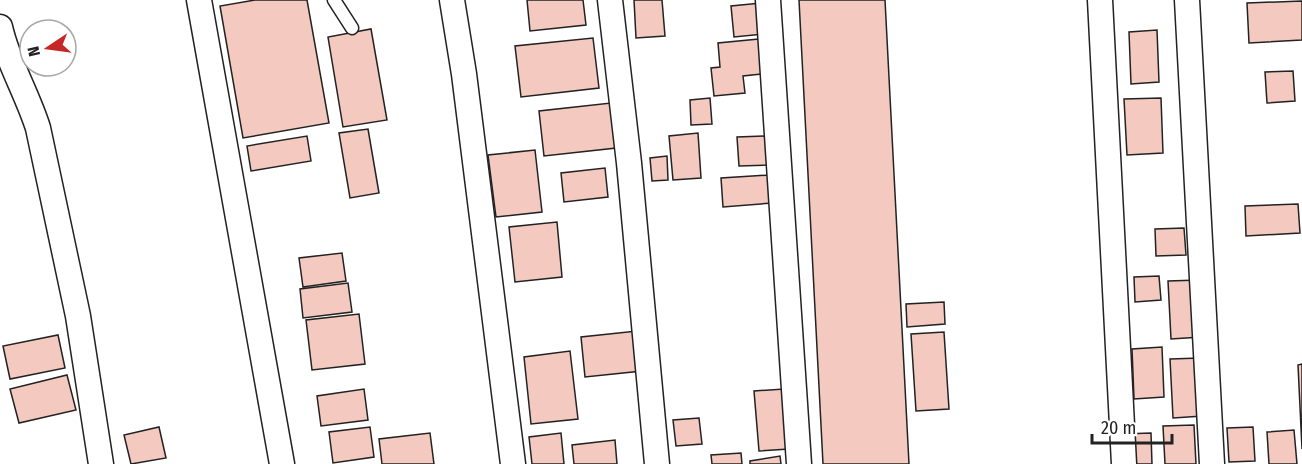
<svg xmlns="http://www.w3.org/2000/svg" width="1302" height="464" font-family="'Fira Sans Condensed',sans-serif">
<rect width="100%" height="100%" fill="#fff"/>
<path fill="#f3c9c0" stroke="#222" stroke-width="1.5" d="M 255,0 L 307,0 L 329,123 L 243,138 L 220,6 Z
M 527,0 L 583,0 L 586,25 L 530,31 Z
M 634,0 L 662,0 L 665,36 L 636,38 Z
M 799,0 L 885,0 L 909,464 L 823,464 Z
M 1302,1 L 1302,40 L 1249,43 L 1247,3 Z
M 761,3 L 764,34 L 734,37 L 731,6 Z
M 371,29 L 387,120 L 343,127 L 328,37 Z
M 1157,30 L 1159,82 L 1131,84 L 1129,32 Z
M 593,38 L 599,88 L 521,97 L 515,46 Z
M 768,38 L 772,73 L 743,76 L 745,93 L 714,96 L 711,68 L 720,67 L 718,43 Z
M 1293,71 L 1295,101 L 1267,103 L 1265,72 Z
M 710,98 L 712,124 L 691,125 L 690,100 Z
M 1161,98 L 1163,153 L 1127,155 L 1124,99 Z
M 611,103 L 616,148 L 544,156 L 539,111 Z
M 368,129 L 379,193 L 350,198 L 339,133 Z
M 698,133 L 701,178 L 673,180 L 669,136 Z
M 307,136 L 311,161 L 251,171 L 247,146 Z
M 766,136 L 768,165 L 739,166 L 737,137 Z
M 535,150 L 542,212 L 496,217 L 488,155 Z
M 667,156 L 668,180 L 652,181 L 650,158 Z
M 605,168 L 608,197 L 564,202 L 561,173 Z
M 770,175 L 772,203 L 723,207 L 721,178 Z
M 1298,204 L 1300,233 L 1246,236 L 1245,206 Z
M 557,222 L 562,277 L 515,282 L 509,227 Z
M 1184,228 L 1186,255 L 1156,256 L 1155,229 Z
M 342,253 L 346,281 L 303,287 L 299,258 Z
M 1159,276 L 1161,300 L 1135,302 L 1134,277 Z
M 1199,280 L 1201,337 L 1171,339 L 1168,281 Z
M 348,283 L 352,312 L 303,318 L 300,289 Z
M 944,302 L 945,324 L 907,327 L 906,304 Z
M 359,314 L 365,364 L 312,370 L 306,320 Z
M 637,331 L 642,371 L 585,377 L 581,337 Z
M 944,332 L 949,409 L 916,411 L 911,334 Z
M 58,335 L 65,368 L 10,379 L 3,346 Z
M 1162,347 L 1164,397 L 1134,399 L 1132,349 Z
M 570,351 L 578,419 L 531,424 L 524,357 Z
M 1200,358 L 1203,416 L 1173,418 L 1170,359 Z
M 1302,364 L 1302,449 L 1298,365 Z
M 67,375 L 76,410 L 19,423 L 10,389 Z
M 364,389 L 368,420 L 321,426 L 317,396 Z
M 784,389 L 789,449 L 759,451 L 754,391 Z
M 699,418 L 702,444 L 676,446 L 673,420 Z
M 1194,425 L 1196,464 L 1165,464 L 1163,426 Z
M 159,427 L 166,458 L 131,464 L 124,435 Z
M 370,427 L 374,457 L 333,463 L 329,432 Z
M 1253,427 L 1255,461 L 1229,462 L 1227,428 Z
M 1294,430 L 1297,464 L 1269,464 L 1267,432 Z
M 430,433 L 434,464 L 382,464 L 379,439 Z
M 561,433 L 564,464 L 532,464 L 529,437 Z
M 1151,433 L 1152,464 L 1124,464 L 1123,434 Z
M 615,440 L 617,464 L 574,464 L 572,445 Z
M 741,453 L 742,464 L 712,464 L 711,455 Z
M 780,456 L 781,464 L 750,464 L 750,461 Z"/>
<g fill="none" stroke-linecap="round" stroke-linejoin="round">
<defs>
<path id="lane" d="M 334,0 L 352,28"/>
<path id="street" d="M 199,0 L 282,464
M 452,0 L 464,74 L 513,464
M 610,0 L 629,163 L 657,464
M 768,0 L 799,464
M 1100,0 L 1124,464
M 1187,0 L 1212,464
M 0,27 C 8,63 27,93 38,128 L 78,316 L 101,464"/>
</defs>
<use href="#lane" stroke="#222" stroke-width="15"/>
<use href="#street" stroke="#222" stroke-width="27"/>
<use href="#lane" stroke="#fff" stroke-width="12"/>
<use href="#street" stroke="#fff" stroke-width="24"/>
</g>
<g transform="translate(48 48) rotate(257)"><circle r="28" fill="#ffffff" stroke="#a7a7a7" stroke-width="1.5"/>
<path d="M0-4.5L10 22L0 15L-10 22Z" fill="#c62828"/>
<text y="-9" font-size="16" font-weight="bold" text-anchor="middle" fill="#222222">N</text>
</g>
<path d="M1092 434v9h80v-9" fill="none" stroke="#222222" stroke-width="3"/>
<text x="1101" y="434" font-size="18" fill="#222222" stroke="#ffffff" stroke-width="4.5" paint-order="stroke">20 m</text>
</svg>
